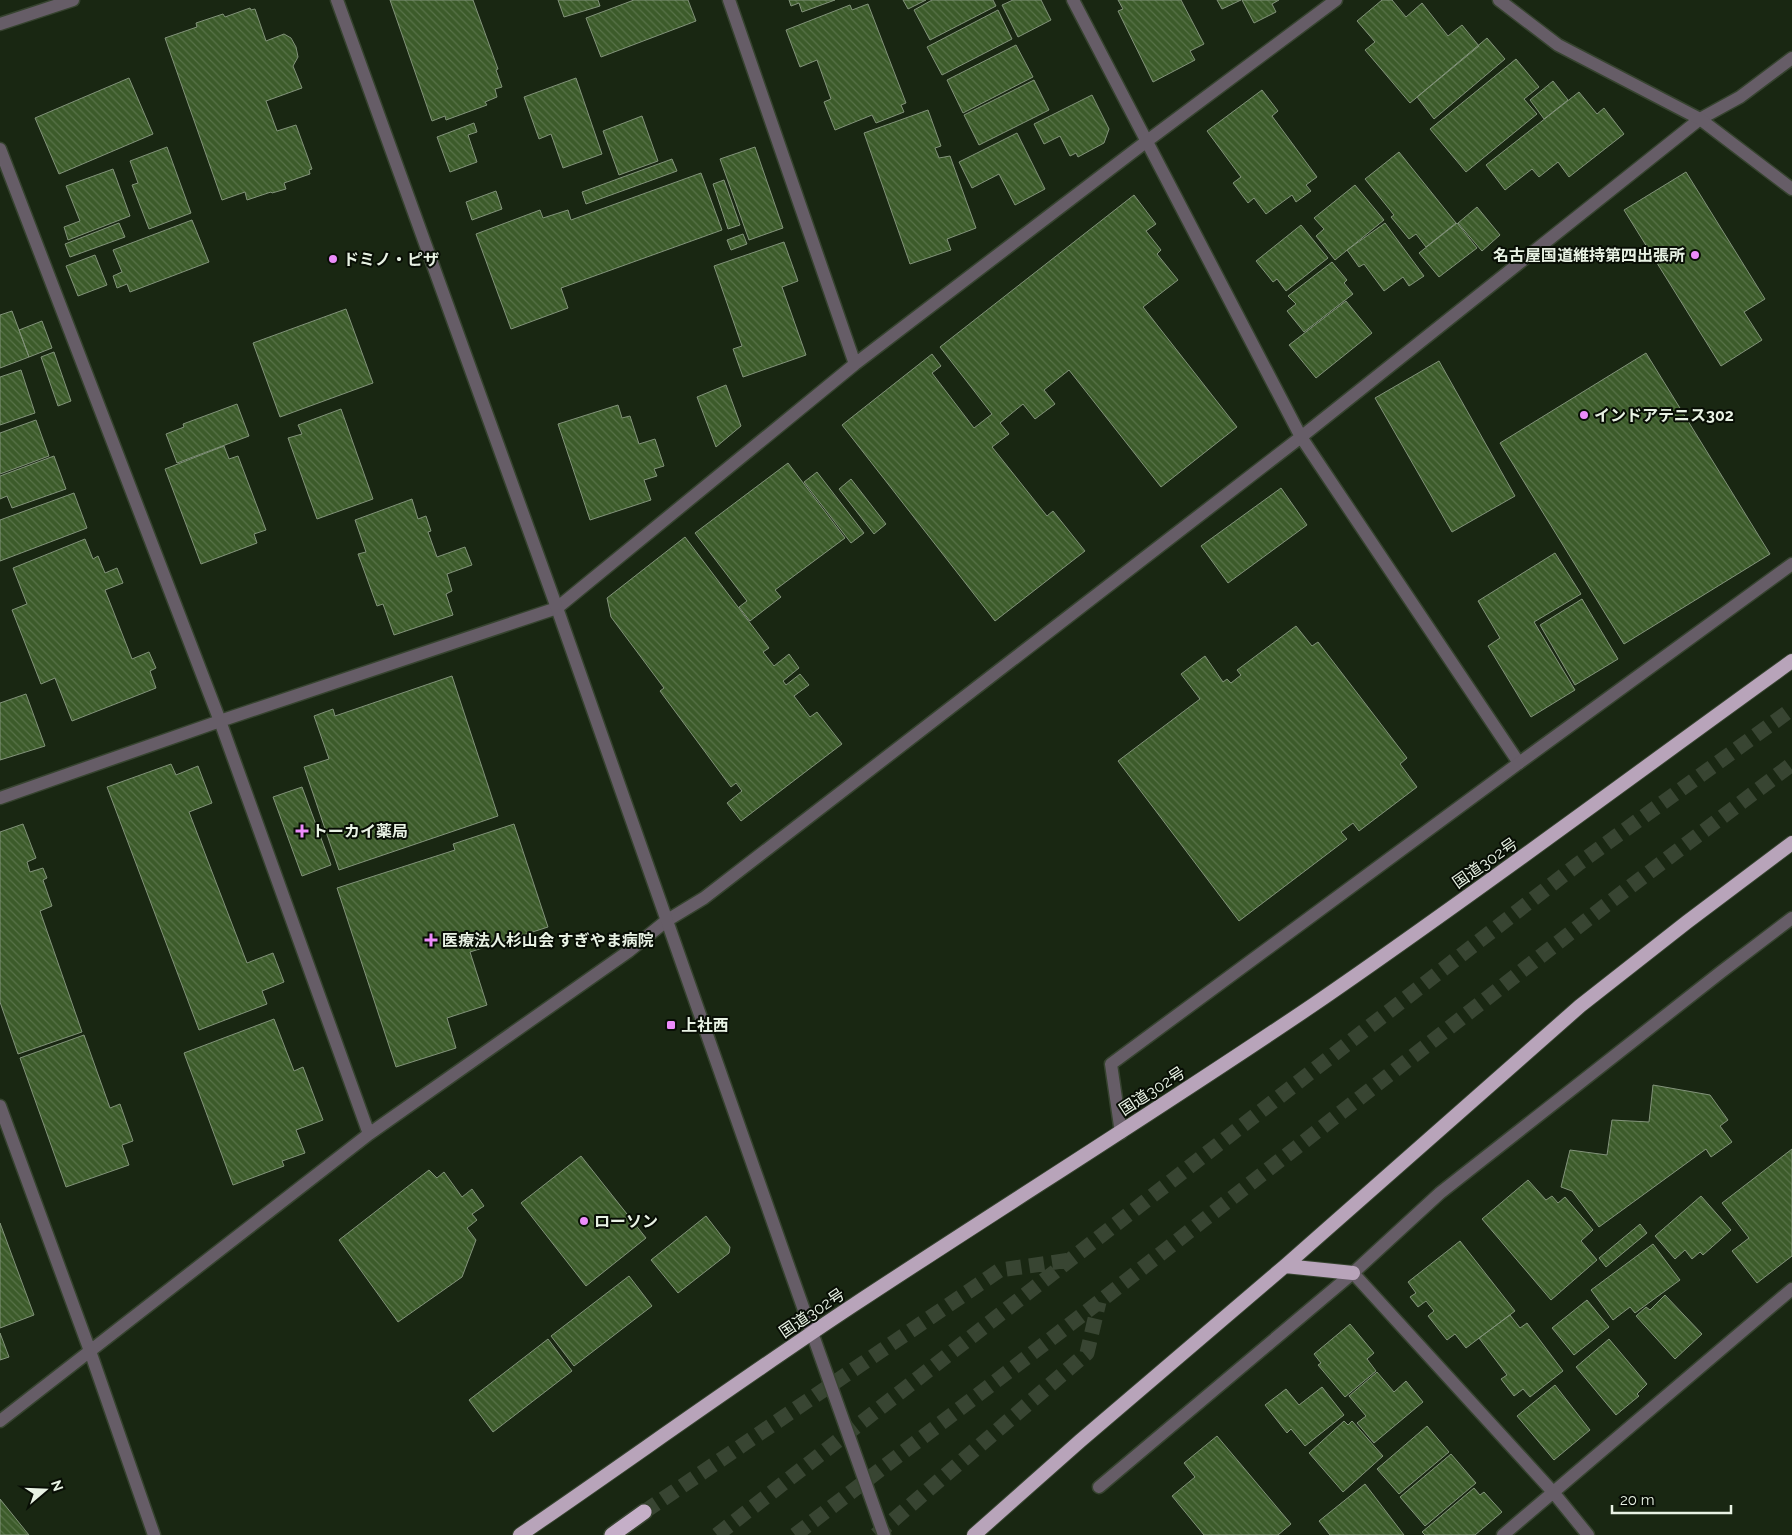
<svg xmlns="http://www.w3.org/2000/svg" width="1792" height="1535" font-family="Raleway,'Noto Sans JP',sans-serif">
<defs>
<pattern id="building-back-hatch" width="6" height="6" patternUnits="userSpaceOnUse" patternTransform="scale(1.25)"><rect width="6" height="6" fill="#3c5b2a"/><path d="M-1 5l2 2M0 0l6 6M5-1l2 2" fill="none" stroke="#587349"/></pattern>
</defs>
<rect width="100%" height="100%" fill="#192712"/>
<path fill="url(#building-back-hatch)" stroke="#82937a" d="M 390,0 L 473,0 L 498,69 L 496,70 L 502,87 L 495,89 L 497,97 L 485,102 L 487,105 L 446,120 L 445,116 L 432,121 Z
M 558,0 L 598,0 L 600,6 L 564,17 Z
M 634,0 L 688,0 L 696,21 L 601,57 L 586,18 Z
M 789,0 L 835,0 L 802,12 L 799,3 L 791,6 Z
M 903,0 L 926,0 L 908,9 Z
M 932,0 L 993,0 L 996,6 L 930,40 L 914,10 Z
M 1013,0 L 1041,0 L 1051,20 L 1018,37 L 1002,5 Z
M 1118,0 L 1181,0 L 1204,44 L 1190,51 L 1195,60 L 1153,82 L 1118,11 L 1123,9 Z
M 1217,0 L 1241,0 L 1222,9 Z
M 1242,0 L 1279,0 L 1272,4 L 1276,12 L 1254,23 Z
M 1382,0 L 1392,0 L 1406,17 L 1422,3 L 1448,36 L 1462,25 L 1479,46 L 1410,103 L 1365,50 L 1375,42 L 1357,21 Z
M 868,4 L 906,103 L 901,105 L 904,112 L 876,123 L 872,115 L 835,130 L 824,102 L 831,99 L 817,60 L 800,67 L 786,30 L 850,5 L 852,10 Z
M 250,8 L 251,10 L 255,9 L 266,41 L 284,34 L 291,38 L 296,47 L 298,57 L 293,66 L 302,88 L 266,101 L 277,131 L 296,125 L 312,169 L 309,170 L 310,174 L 284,183 L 286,189 L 272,193 L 271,192 L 247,200 L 245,192 L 222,200 L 165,38 L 197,27 L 196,23 L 223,14 L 225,17 Z
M 998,10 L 1012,39 L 942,75 L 927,47 Z
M 1487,38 L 1505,59 L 1434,119 L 1417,97 Z
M 1016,45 L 1033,77 L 963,113 L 947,80 Z
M 1516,59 L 1539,87 L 1524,99 L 1537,114 L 1466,172 L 1430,129 Z
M 129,78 L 153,134 L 59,174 L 35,118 Z
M 576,78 L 602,154 L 563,168 L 551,134 L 539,139 L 524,97 Z
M 1034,80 L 1049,110 L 979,145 L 964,115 Z
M 1553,81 L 1568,100 L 1544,119 L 1530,100 Z
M 1262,90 L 1278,111 L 1272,116 L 1317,177 L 1306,185 L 1311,191 L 1296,202 L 1292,195 L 1266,214 L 1254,198 L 1248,203 L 1233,183 L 1241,177 L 1207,131 Z
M 1579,92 L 1597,114 L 1604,108 L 1624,134 L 1569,177 L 1558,162 L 1539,177 L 1532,169 L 1505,190 L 1486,165 Z
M 1092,95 L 1109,129 L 1104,143 L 1078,157 L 1076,153 L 1070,156 L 1060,136 L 1044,144 L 1034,124 Z
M 928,110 L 941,146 L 935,148 L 939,158 L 950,156 L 976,228 L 947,239 L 951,250 L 910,264 L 864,133 Z
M 642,116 L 658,161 L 619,175 L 603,131 Z
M 474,123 L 477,132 L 468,135 L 477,162 L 450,172 L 437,137 Z
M 1017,133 L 1045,189 L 1015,205 L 999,174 L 972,188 L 959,162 Z
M 167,147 L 191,213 L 149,229 L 132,185 L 138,183 L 130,161 Z
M 755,147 L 783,228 L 749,240 L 720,159 Z
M 1399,152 L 1456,223 L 1426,247 L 1416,234 L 1409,239 L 1391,217 L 1394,215 L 1365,179 Z
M 672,159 L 677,171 L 586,204 L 582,192 Z
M 113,169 L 130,216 L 68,240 L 64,227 L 80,221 L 66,186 Z
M 1686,172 L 1765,299 L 1744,312 L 1762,340 L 1721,366 L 1624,210 Z
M 701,173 L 722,230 L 561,288 L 568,308 L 511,329 L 476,234 L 540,210 L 543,218 L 568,210 L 571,220 Z
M 724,180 L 740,225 L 728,229 L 713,184 Z
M 1355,185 L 1384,220 L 1335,260 L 1316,236 L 1324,229 L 1314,218 Z
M 496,191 L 502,209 L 472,220 L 466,202 Z
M 1134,195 L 1156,224 L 1146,231 L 1161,250 L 1157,254 L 1178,280 L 1143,307 L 1237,427 L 1161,487 L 1069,370 L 1044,390 L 1055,404 L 1035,419 L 1023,404 L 1000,423 L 1009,434 L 992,447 L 1047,516 L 1053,511 L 1085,551 L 995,621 L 842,425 L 932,354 L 941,366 L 932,373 L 974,428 L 992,414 L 940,347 Z
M 1477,207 L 1500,235 L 1482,251 L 1458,223 Z
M 192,220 L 209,262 L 130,292 L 127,284 L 117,288 L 113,276 L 122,272 L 113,250 Z
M 119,223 L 125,237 L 70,257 L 65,244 Z
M 1385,223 L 1424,276 L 1409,286 L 1403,277 L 1384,291 L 1364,264 L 1359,267 L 1347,250 Z
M 1457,223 L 1477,248 L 1439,277 L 1419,253 Z
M 1301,225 L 1328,258 L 1286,291 L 1277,279 L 1273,282 L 1256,261 Z
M 743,234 L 747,244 L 731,250 L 727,240 Z
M 784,242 L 798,281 L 782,287 L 806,355 L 743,377 L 733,349 L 742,346 L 714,266 Z
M 95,255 L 107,285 L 78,296 L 66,266 Z
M 1332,262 L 1347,280 L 1344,283 L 1353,294 L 1304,332 L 1287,311 L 1296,304 L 1288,296 Z
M 1346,301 L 1372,333 L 1316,378 L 1289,345 Z
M 346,309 L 373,383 L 280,417 L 253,343 Z
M 12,311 L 29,357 L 0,368 L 0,315 Z
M 42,321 L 52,348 L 29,357 L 19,330 Z
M 54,352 L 71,401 L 58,406 L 41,357 Z
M 1646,353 L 1770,554 L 1624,644 L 1500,443 Z
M 1439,361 L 1515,496 L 1452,532 L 1375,398 Z
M 21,370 L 35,413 L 0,425 L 0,377 Z
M 726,385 L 741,426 L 716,447 L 697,397 Z
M 237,404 L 249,436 L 177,463 L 166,434 L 184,427 L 183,424 Z
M 618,405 L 622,418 L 630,416 L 639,444 L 655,439 L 664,466 L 654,469 L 657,476 L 644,480 L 651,500 L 590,520 L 558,424 Z
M 341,409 L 373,499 L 317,519 L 288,438 L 302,434 L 298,425 Z
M 36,420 L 49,456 L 0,474 L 0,433 Z
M 224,446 L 229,459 L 238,456 L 266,530 L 254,534 L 257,543 L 201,564 L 165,469 Z
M 54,456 L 66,489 L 12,508 L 7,496 L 0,499 L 0,476 Z
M 788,463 L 845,538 L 775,590 L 781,597 L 750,621 L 739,607 L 747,601 L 695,533 Z
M 817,472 L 864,533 L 851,543 L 804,482 Z
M 851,479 L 886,524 L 874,534 L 839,489 Z
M 1281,488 L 1307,525 L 1228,583 L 1201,546 Z
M 74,493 L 87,528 L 0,561 L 0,520 Z
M 412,499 L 418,519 L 426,516 L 431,531 L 428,532 L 437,557 L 465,547 L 472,565 L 447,574 L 452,591 L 446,594 L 453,615 L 394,635 L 383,604 L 377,606 L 358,554 L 366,552 L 355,520 Z
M 685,537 L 769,648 L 763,652 L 774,666 L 789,654 L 799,668 L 783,681 L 786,685 L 800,674 L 809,685 L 794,696 L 810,717 L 817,712 L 842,744 L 741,821 L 727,803 L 742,791 L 736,783 L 731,787 L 660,691 L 664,688 L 611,617 L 607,598 Z
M 85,539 L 93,559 L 98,556 L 105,573 L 117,568 L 123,583 L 105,590 L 132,659 L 149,652 L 156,668 L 150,671 L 156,688 L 72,721 L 55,678 L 41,684 L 12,610 L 27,604 L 13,568 Z
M 1555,553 L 1581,594 L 1534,622 L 1575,690 L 1531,717 L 1488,646 L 1500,638 L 1478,601 Z
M 1582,599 L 1618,659 L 1575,685 L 1540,625 Z
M 1296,626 L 1312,646 L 1318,642 L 1407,758 L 1400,764 L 1417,787 L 1359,831 L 1353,823 L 1341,832 L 1347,839 L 1239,921 L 1118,761 L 1200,699 L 1181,674 L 1205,656 L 1223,682 L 1227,679 L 1231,683 L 1241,675 L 1237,670 Z
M 452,676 L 498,816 L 339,870 L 304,767 L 329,759 L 314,716 L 333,709 L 335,716 Z
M 26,694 L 45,746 L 0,760 L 0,703 Z
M 171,764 L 176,775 L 198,766 L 212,803 L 189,812 L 247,963 L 273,953 L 284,982 L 262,991 L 267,1004 L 199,1030 L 107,787 Z
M 302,787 L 331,865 L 302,876 L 273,797 Z
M 23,824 L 36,858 L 27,862 L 30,872 L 43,868 L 47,878 L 43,880 L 52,906 L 40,911 L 82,1032 L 18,1054 L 0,1002 L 0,832 Z
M 514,824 L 548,927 L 470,952 L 487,1005 L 447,1018 L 456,1048 L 396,1067 L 337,888 L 455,850 L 453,844 Z
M 274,1019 L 294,1071 L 303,1067 L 323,1120 L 296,1130 L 305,1153 L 282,1161 L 284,1166 L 233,1185 L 184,1053 Z
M 84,1035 L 110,1108 L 120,1104 L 133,1141 L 122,1145 L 129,1165 L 66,1187 L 20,1058 Z
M 1653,1085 L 1710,1095 L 1728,1120 L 1720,1126 L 1732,1142 L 1711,1157 L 1706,1149 L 1599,1227 L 1572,1191 L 1561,1187 L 1570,1150 L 1607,1155 L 1612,1120 L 1649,1122 Z
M 1792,1149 L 1792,1256 L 1757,1283 L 1732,1251 L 1749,1238 L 1722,1203 Z
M 581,1156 L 646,1238 L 586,1286 L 521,1203 Z
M 429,1170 L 437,1178 L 444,1172 L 462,1197 L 472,1189 L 484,1206 L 472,1214 L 477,1220 L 467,1228 L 476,1240 L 462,1277 L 398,1322 L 339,1240 Z
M 1528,1180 L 1546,1200 L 1552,1196 L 1558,1203 L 1565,1197 L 1593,1230 L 1581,1241 L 1597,1260 L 1551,1300 L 1482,1219 Z
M 1701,1196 L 1731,1230 L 1703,1255 L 1700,1252 L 1692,1259 L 1685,1250 L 1675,1259 L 1655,1236 Z
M 706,1216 L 730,1247 L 729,1253 L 678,1293 L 651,1260 Z
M 0,1223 L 34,1315 L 0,1328 Z
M 1640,1224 L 1647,1233 L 1606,1267 L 1599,1258 Z
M 1460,1241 L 1515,1311 L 1466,1348 L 1455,1334 L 1447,1340 L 1428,1316 L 1434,1311 L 1426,1301 L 1418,1307 L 1410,1297 L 1416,1293 L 1408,1282 Z
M 1653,1244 L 1680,1280 L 1635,1313 L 1630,1307 L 1613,1320 L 1591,1290 Z
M 629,1276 L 652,1306 L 574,1366 L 551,1336 Z
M 1665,1295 L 1702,1334 L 1675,1359 L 1636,1316 L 1646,1307 L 1650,1310 Z
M 1587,1300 L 1609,1327 L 1574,1355 L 1552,1328 Z
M 1510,1315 L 1520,1328 L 1527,1323 L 1563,1371 L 1530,1397 L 1523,1389 L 1514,1396 L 1501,1379 L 1507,1375 L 1479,1338 Z
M 1350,1324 L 1374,1353 L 1367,1359 L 1376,1371 L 1345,1397 L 1318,1365 L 1321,1363 L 1314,1354 Z
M 0,1333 L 9,1357 L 0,1360 Z
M 548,1339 L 572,1371 L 493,1432 L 469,1400 Z
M 1609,1339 L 1647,1384 L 1637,1394 L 1639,1396 L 1616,1415 L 1576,1367 Z
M 1377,1372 L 1394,1392 L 1406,1381 L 1423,1402 L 1374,1443 L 1357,1423 L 1366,1416 L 1349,1396 Z
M 1555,1385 L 1590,1430 L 1554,1460 L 1517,1416 Z
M 1322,1387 L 1344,1415 L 1305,1446 L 1291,1429 L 1287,1433 L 1265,1405 L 1286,1389 L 1299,1405 Z
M 1344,1421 L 1348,1425 L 1352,1421 L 1383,1456 L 1343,1492 L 1309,1453 Z
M 1427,1426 L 1449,1452 L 1399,1494 L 1377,1469 Z
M 1217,1436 L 1291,1524 L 1278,1535 L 1204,1535 L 1172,1496 L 1195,1477 L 1184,1463 Z
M 1451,1454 L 1476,1483 L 1425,1526 L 1400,1497 Z
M 1365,1484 L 1404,1535 L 1330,1535 L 1319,1521 Z
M 1474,1488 L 1480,1495 L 1484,1492 L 1502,1512 L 1475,1535 L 1425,1535 L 1422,1532 Z
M 0,1499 L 29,1535 L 0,1535 Z"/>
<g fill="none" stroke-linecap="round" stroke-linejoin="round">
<path stroke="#384532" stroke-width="15" stroke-dasharray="15 8" stroke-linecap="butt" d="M 644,1512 L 1000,1270 L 1070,1260
M 717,1535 L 1578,864 L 1792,709
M 795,1535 L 1099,1302 L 1606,905 L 1792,764
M 876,1535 L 1087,1353 L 1099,1302"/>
<defs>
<path id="minor" d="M 729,0 L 855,364
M 1073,0 L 1301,437 L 1519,763
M 0,149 L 220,721 L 369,1134
M 0,798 L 220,721 L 557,608 L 855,364 L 1147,141 L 1336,0
M 0,1106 L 90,1351 L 154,1535
M 1353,1273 L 1553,1492 L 1588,1535
M 0,1421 L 369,1134 L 629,951 L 666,921 L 704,898 L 1301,437 L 1700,119 L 1740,97 L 1792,58
M 1099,1487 L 1353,1273 L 1440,1193 L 1721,972 L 1792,918
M 1503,1535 L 1792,1289"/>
<path id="tertiary" d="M 337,0 L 557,608 L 788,1265 L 884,1535
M 1499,0 L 1558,45 L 1700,119 L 1792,189
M 0,24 L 73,0
M 1121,1133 L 1111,1064 L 1519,763 L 1792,564"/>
<path id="trunk" d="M 1285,1266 L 1353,1273
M 520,1535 C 631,1459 740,1380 852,1306 C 1005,1205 1161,1108 1313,1005 C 1475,894 1632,776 1792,661
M 974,1535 L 1080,1441 L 1285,1266 L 1580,1006 L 1687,922 L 1792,843"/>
<path id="motorway" d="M 612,1535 L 644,1512"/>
</defs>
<use href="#minor" stroke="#36432f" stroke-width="15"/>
<use href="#tertiary" stroke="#36432f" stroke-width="15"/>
<use href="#trunk" stroke="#36432f" stroke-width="16"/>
<use href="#motorway" stroke="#36432f" stroke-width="18"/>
<use href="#minor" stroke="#665d67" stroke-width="12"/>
<use href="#tertiary" stroke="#665d67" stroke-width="12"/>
<use href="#trunk" stroke="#b8a4ba" stroke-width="14"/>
<use href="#motorway" stroke="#c5afc8" stroke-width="15"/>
</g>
<g fill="#ec8cfa" stroke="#080e05" stroke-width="2">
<circle cx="1695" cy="255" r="5"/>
<circle cx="333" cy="259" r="5"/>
<circle cx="1584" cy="415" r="5"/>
<path d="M299.5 823.5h5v5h5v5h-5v5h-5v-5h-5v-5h5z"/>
<path d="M428.5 932.5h5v5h5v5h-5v5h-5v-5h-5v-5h5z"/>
<rect x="666" y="1020" width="10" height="10" rx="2.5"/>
<circle cx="584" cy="1221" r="5"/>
</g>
<g text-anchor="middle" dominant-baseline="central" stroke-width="4" stroke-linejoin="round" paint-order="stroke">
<g font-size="16" font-weight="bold" fill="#e8f2e4" stroke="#080e05" text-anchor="start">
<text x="1685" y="255" text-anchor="end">名古屋国道維持第四出張所</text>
<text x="343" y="259">ドミノ・ピザ</text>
<text x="1594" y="415">インドアテニス302</text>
<text x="312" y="831">トーカイ薬局</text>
<text x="442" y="940">医療法人杉山会 すぎやま病院</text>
<text x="681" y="1025">上社西</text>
<text x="594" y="1221">ローソン</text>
</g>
<g font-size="16" fill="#e8f2e4" stroke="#080e05">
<text transform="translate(1485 863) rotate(-35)">国道302号</text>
<text transform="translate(1152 1091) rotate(-33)">国道302号</text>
<text transform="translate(812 1313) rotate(-34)">国道302号</text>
</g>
</g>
<g transform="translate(45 1490) rotate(71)" stroke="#080e05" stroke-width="4" paint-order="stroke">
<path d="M0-4L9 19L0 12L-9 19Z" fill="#e8f2e4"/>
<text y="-8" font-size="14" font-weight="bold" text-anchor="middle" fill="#e8f2e4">N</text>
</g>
<path d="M1612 1505v8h119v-8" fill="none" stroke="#e8f2e4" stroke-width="2.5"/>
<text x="1620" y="1505" font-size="15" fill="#e8f2e4" stroke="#080e05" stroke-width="4" paint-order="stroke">20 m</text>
</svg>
